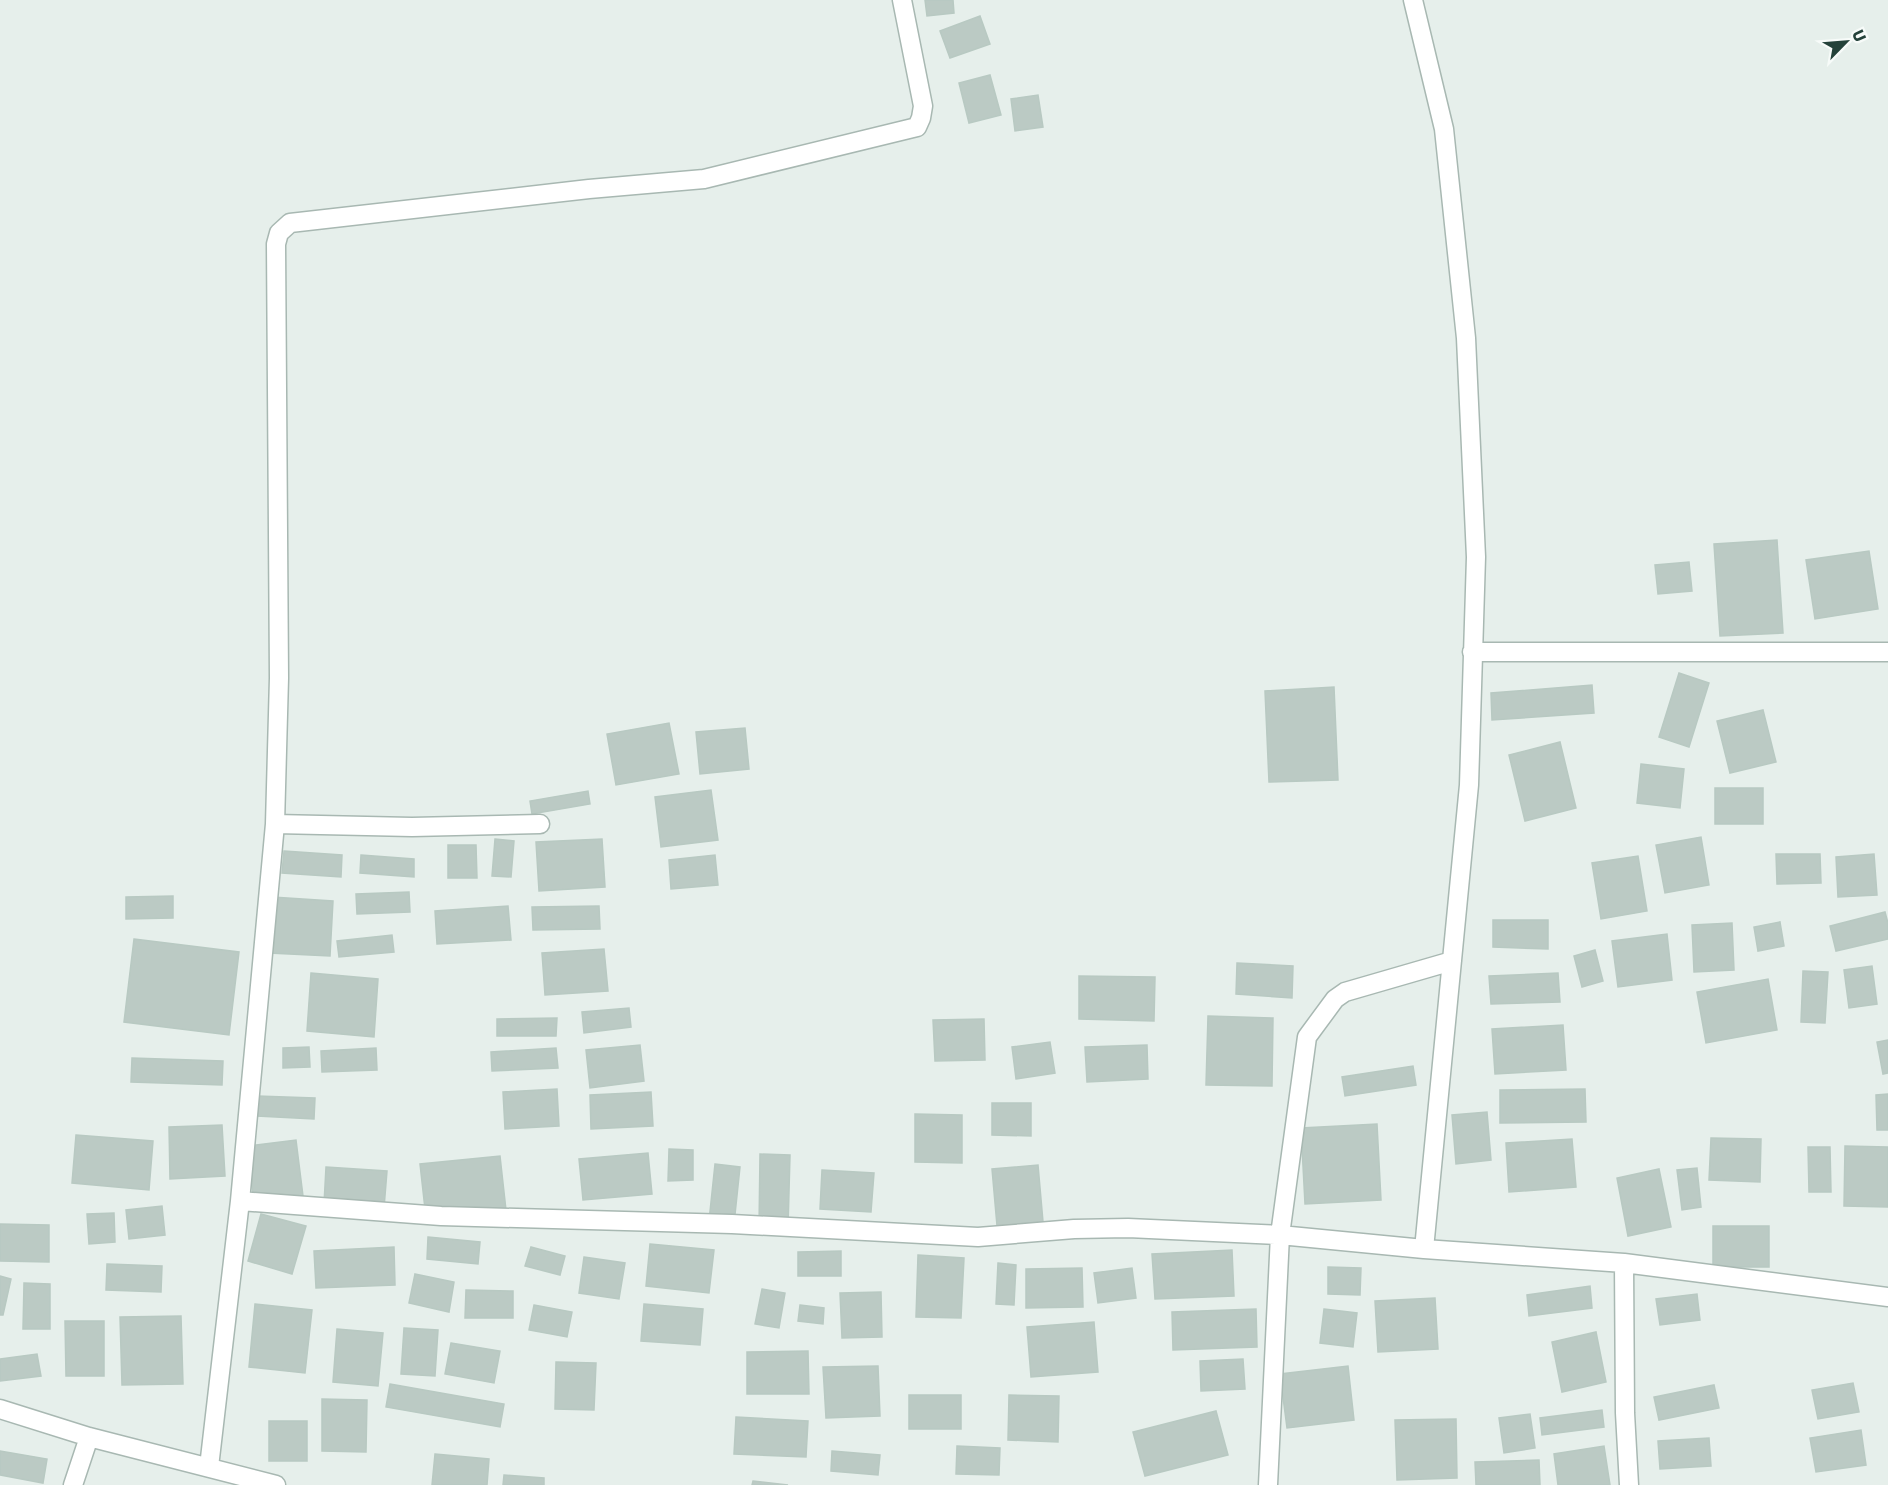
<svg xmlns="http://www.w3.org/2000/svg" width="1888" height="1485" font-family="Jost,sans-serif">
<rect width="100%" height="100%" fill="#e6efeb"/>
<path fill="#bbcac4" stroke="#b8c9c2" stroke-width="1.5" d="M 925,0 L 953,0 L 954,13 L 927,16 Z
M 980,16 L 990,44 L 950,58 L 940,31 Z
M 990,75 L 1001,115 L 969,123 L 959,83 Z
M 1038,95 L 1043,127 L 1015,131 L 1011,99 Z
M 1777,540 L 1783,633 L 1720,636 L 1714,544 Z
M 1869,551 L 1878,609 L 1815,619 L 1806,560 Z
M 1689,562 L 1692,591 L 1658,594 L 1655,565 Z
M 1679,673 L 1709,683 L 1689,747 L 1659,737 Z
M 1592,685 L 1594,713 L 1492,720 L 1491,693 Z
M 1334,687 L 1338,780 L 1269,782 L 1265,691 Z
M 1763,710 L 1776,762 L 1730,773 L 1717,721 Z
M 669,723 L 679,774 L 616,785 L 607,734 Z
M 745,728 L 749,769 L 700,774 L 696,732 Z
M 1560,742 L 1576,808 L 1525,821 L 1509,755 Z
M 1641,764 L 1684,769 L 1680,808 L 1637,803 Z
M 1715,788 L 1763,788 L 1763,824 L 1715,824 Z
M 711,790 L 718,840 L 661,847 L 655,797 Z
M 588,791 L 590,804 L 532,814 L 530,801 Z
M 1701,837 L 1709,885 L 1665,893 L 1656,845 Z
M 495,839 L 514,841 L 511,877 L 492,876 Z
M 602,839 L 605,887 L 539,891 L 536,842 Z
M 448,845 L 476,845 L 477,878 L 448,878 Z
M 284,851 L 342,855 L 341,877 L 282,873 Z
M 1776,854 L 1820,854 L 1821,883 L 1777,884 Z
M 1874,854 L 1877,895 L 1838,897 L 1836,857 Z
M 361,855 L 414,859 L 414,877 L 360,873 Z
M 715,855 L 718,885 L 671,889 L 669,860 Z
M 1638,856 L 1647,911 L 1601,919 L 1592,863 Z
M 409,892 L 410,912 L 357,914 L 356,894 Z
M 173,896 L 173,918 L 126,919 L 126,897 Z
M 272,897 L 333,901 L 330,956 L 269,953 Z
M 508,906 L 511,940 L 437,944 L 435,911 Z
M 599,906 L 600,929 L 533,930 L 532,907 Z
M 1885,912 L 1888,923 L 1888,939 L 1836,951 L 1830,926 Z
M 1493,920 L 1548,920 L 1548,949 L 1493,947 Z
M 1780,922 L 1784,946 L 1758,951 L 1754,927 Z
M 1732,923 L 1734,970 L 1694,972 L 1692,925 Z
M 1667,934 L 1672,980 L 1618,987 L 1612,941 Z
M 392,935 L 394,952 L 339,957 L 337,941 Z
M 134,939 L 239,952 L 229,1035 L 124,1022 Z
M 604,949 L 608,991 L 545,995 L 542,953 Z
M 1595,950 L 1603,981 L 1582,987 L 1574,956 Z
M 1237,963 L 1293,966 L 1292,998 L 1236,994 Z
M 1872,966 L 1877,1004 L 1849,1008 L 1844,970 Z
M 1803,971 L 1828,972 L 1825,1023 L 1801,1022 Z
M 311,973 L 378,979 L 374,1037 L 307,1031 Z
M 1558,973 L 1560,1002 L 1491,1004 L 1489,976 Z
M 1079,976 L 1155,977 L 1154,1021 L 1079,1019 Z
M 1768,979 L 1777,1030 L 1706,1043 L 1697,992 Z
M 629,1008 L 631,1027 L 584,1033 L 582,1012 Z
M 1208,1016 L 1273,1018 L 1272,1086 L 1206,1085 Z
M 557,1018 L 556,1036 L 497,1036 L 497,1019 Z
M 984,1019 L 985,1060 L 935,1061 L 933,1020 Z
M 1563,1025 L 1566,1070 L 1495,1074 L 1492,1029 Z
M 1888,1040 L 1888,1073 L 1883,1074 L 1877,1042 Z
M 1050,1042 L 1055,1073 L 1016,1079 L 1012,1047 Z
M 640,1045 L 644,1081 L 590,1088 L 586,1050 Z
M 1147,1045 L 1148,1079 L 1087,1082 L 1085,1047 Z
M 309,1047 L 310,1067 L 283,1068 L 283,1048 Z
M 376,1048 L 377,1070 L 322,1072 L 321,1051 Z
M 556,1048 L 558,1068 L 492,1071 L 491,1052 Z
M 132,1058 L 223,1061 L 222,1085 L 131,1082 Z
M 1413,1066 L 1416,1085 L 1345,1096 L 1342,1077 Z
M 557,1089 L 559,1126 L 505,1129 L 503,1092 Z
M 1585,1089 L 1586,1122 L 1500,1123 L 1500,1090 Z
M 651,1092 L 653,1126 L 591,1129 L 590,1095 Z
M 1888,1094 L 1888,1130 L 1877,1130 L 1876,1095 Z
M 257,1096 L 315,1098 L 314,1119 L 257,1116 Z
M 992,1103 L 1031,1103 L 1031,1136 L 992,1135 Z
M 1487,1112 L 1491,1160 L 1456,1164 L 1452,1115 Z
M 915,1114 L 962,1115 L 962,1163 L 915,1162 Z
M 1377,1124 L 1381,1200 L 1305,1204 L 1301,1128 Z
M 222,1125 L 225,1176 L 170,1179 L 169,1127 Z
M 76,1135 L 153,1141 L 149,1190 L 72,1183 Z
M 1711,1138 L 1761,1139 L 1760,1182 L 1709,1180 Z
M 1572,1139 L 1576,1187 L 1509,1192 L 1506,1143 Z
M 296,1140 L 303,1196 L 254,1202 L 247,1146 Z
M 1845,1146 L 1888,1147 L 1888,1207 L 1844,1206 Z
M 1808,1147 L 1830,1147 L 1831,1192 L 1809,1192 Z
M 669,1149 L 693,1150 L 693,1180 L 668,1181 Z
M 648,1153 L 652,1194 L 583,1200 L 579,1159 Z
M 760,1154 L 790,1155 L 788,1228 L 759,1228 Z
M 500,1156 L 506,1210 L 426,1218 L 420,1164 Z
M 715,1164 L 740,1167 L 734,1224 L 709,1221 Z
M 1038,1165 L 1044,1233 L 998,1237 L 992,1169 Z
M 326,1167 L 387,1171 L 384,1208 L 324,1204 Z
M 1697,1168 L 1701,1207 L 1682,1210 L 1677,1170 Z
M 1659,1169 L 1671,1227 L 1628,1236 L 1617,1178 Z
M 822,1170 L 874,1173 L 871,1212 L 820,1209 Z
M 162,1206 L 165,1235 L 129,1239 L 126,1210 Z
M 114,1213 L 115,1242 L 89,1244 L 87,1214 Z
M 261,1214 L 306,1226 L 292,1274 L 248,1261 Z
M 0,1224 L 49,1225 L 49,1262 L 0,1261 Z
M 1713,1226 L 1769,1226 L 1769,1267 L 1713,1267 Z
M 428,1237 L 480,1242 L 478,1264 L 427,1259 Z
M 650,1244 L 714,1250 L 709,1293 L 646,1286 Z
M 394,1247 L 395,1285 L 316,1288 L 314,1251 Z
M 531,1247 L 565,1256 L 560,1275 L 525,1266 Z
M 1232,1250 L 1234,1296 L 1155,1299 L 1152,1254 Z
M 841,1251 L 841,1276 L 798,1276 L 798,1252 Z
M 918,1255 L 964,1258 L 961,1318 L 916,1317 Z
M 584,1257 L 625,1263 L 619,1299 L 579,1293 Z
M 998,1263 L 1016,1265 L 1014,1305 L 996,1304 Z
M 107,1264 L 162,1266 L 161,1292 L 106,1290 Z
M 1328,1267 L 1361,1268 L 1360,1295 L 1328,1294 Z
M 1082,1268 L 1083,1307 L 1026,1308 L 1026,1269 Z
M 1132,1268 L 1136,1298 L 1098,1303 L 1094,1273 Z
M 415,1274 L 454,1282 L 449,1312 L 409,1303 Z
M 0,1276 L 11,1279 L 3,1315 L 0,1315 Z
M 24,1283 L 50,1284 L 50,1329 L 23,1329 Z
M 1590,1286 L 1592,1308 L 1529,1316 L 1527,1295 Z
M 762,1289 L 785,1293 L 779,1328 L 755,1324 Z
M 466,1290 L 513,1291 L 513,1318 L 465,1318 Z
M 881,1292 L 882,1337 L 842,1338 L 840,1293 Z
M 1697,1294 L 1700,1320 L 1660,1325 L 1656,1299 Z
M 1435,1298 L 1438,1349 L 1378,1352 L 1375,1301 Z
M 255,1304 L 312,1310 L 305,1373 L 249,1367 Z
M 644,1304 L 703,1309 L 700,1345 L 641,1341 Z
M 534,1305 L 572,1312 L 567,1337 L 529,1330 Z
M 800,1305 L 824,1308 L 823,1324 L 798,1321 Z
M 1256,1309 L 1257,1347 L 1173,1350 L 1172,1312 Z
M 1324,1309 L 1357,1313 L 1353,1347 L 1320,1343 Z
M 181,1316 L 183,1384 L 122,1385 L 120,1317 Z
M 65,1321 L 104,1321 L 104,1376 L 66,1376 Z
M 1094,1322 L 1098,1372 L 1031,1377 L 1027,1327 Z
M 404,1328 L 438,1330 L 435,1376 L 401,1374 Z
M 337,1329 L 383,1333 L 378,1386 L 333,1382 Z
M 1596,1332 L 1606,1382 L 1562,1392 L 1552,1342 Z
M 451,1343 L 500,1351 L 494,1383 L 445,1374 Z
M 808,1351 L 809,1394 L 747,1394 L 747,1352 Z
M 37,1354 L 41,1376 L 0,1381 L 0,1359 Z
M 1243,1359 L 1245,1389 L 1201,1391 L 1200,1361 Z
M 556,1362 L 596,1363 L 594,1410 L 555,1409 Z
M 878,1366 L 880,1416 L 826,1418 L 823,1367 Z
M 1348,1366 L 1354,1420 L 1287,1428 L 1280,1374 Z
M 1853,1383 L 1859,1412 L 1818,1419 L 1812,1390 Z
M 390,1384 L 504,1404 L 500,1427 L 386,1407 Z
M 1714,1385 L 1719,1408 L 1659,1420 L 1654,1397 Z
M 909,1395 L 961,1395 L 961,1429 L 909,1429 Z
M 1009,1395 L 1059,1396 L 1058,1442 L 1008,1440 Z
M 322,1399 L 367,1400 L 366,1452 L 322,1451 Z
M 1602,1410 L 1604,1427 L 1542,1435 L 1540,1418 Z
M 1216,1411 L 1228,1455 L 1145,1476 L 1133,1432 Z
M 1530,1414 L 1535,1448 L 1504,1453 L 1499,1418 Z
M 736,1417 L 808,1421 L 806,1457 L 734,1454 Z
M 1456,1419 L 1457,1478 L 1397,1480 L 1395,1420 Z
M 269,1421 L 307,1421 L 307,1461 L 269,1461 Z
M 1861,1430 L 1866,1465 L 1816,1472 L 1810,1438 Z
M 1709,1438 L 1711,1466 L 1660,1469 L 1658,1441 Z
M 957,1446 L 1000,1448 L 999,1475 L 956,1474 Z
M 1604,1446 L 1610,1485 L 1558,1485 L 1554,1454 Z
M 0,1451 L 47,1459 L 43,1483 L 0,1475 Z
M 832,1451 L 880,1455 L 878,1475 L 831,1471 Z
M 435,1454 L 489,1459 L 487,1485 L 432,1485 Z
M 1539,1460 L 1540,1485 L 1476,1485 L 1475,1462 Z
M 504,1475 L 544,1478 L 544,1485 L 503,1485 Z
M 753,1481 L 788,1485 L 752,1485 Z"/>
<g fill="none" stroke-linecap="round" stroke-linejoin="round">
<defs>
<path id="minor" d="M 1413,0 L 1444,129 L 1466,338 L 1476,557 L 1469,785 L 1424,1249
M 1472,652 L 1888,652
M 275,824 L 412,827 L 540,824
M 240,1201 L 441,1216 L 732,1224 L 978,1237 L 1074,1229 L 1128,1228 L 1280,1235 L 1424,1249 L 1624,1263 L 1888,1297
M 1624,1263 L 1625,1413 L 1629,1485
M 0,1409 L 89,1437 L 276,1485
M 209,1467 L 240,1201 L 275,824 L 279,678 L 276,244 L 279,233 L 290,223 L 589,189 L 704,179 L 917,127 L 921,118 L 923,106 L 902,0
M 73,1485 L 89,1437
M 1268,1485 L 1280,1235 L 1307,1037 L 1335,999 L 1345,992 L 1452,961"/>
</defs>
<use href="#minor" stroke="#a8b8b2" stroke-width="21"/>
<use href="#minor" stroke="#fff" stroke-width="18"/>
</g>
<g transform="translate(1846 42) rotate(65)" stroke="#f7fbf9" stroke-width="4.5" paint-order="stroke">
<path d="M0-4.5L10 22L0 15L-10 22Z" fill="#24423a"/>
<text y="-9" font-size="16" font-weight="bold" text-anchor="middle" fill="#24423a">U</text>
</g>
</svg>
